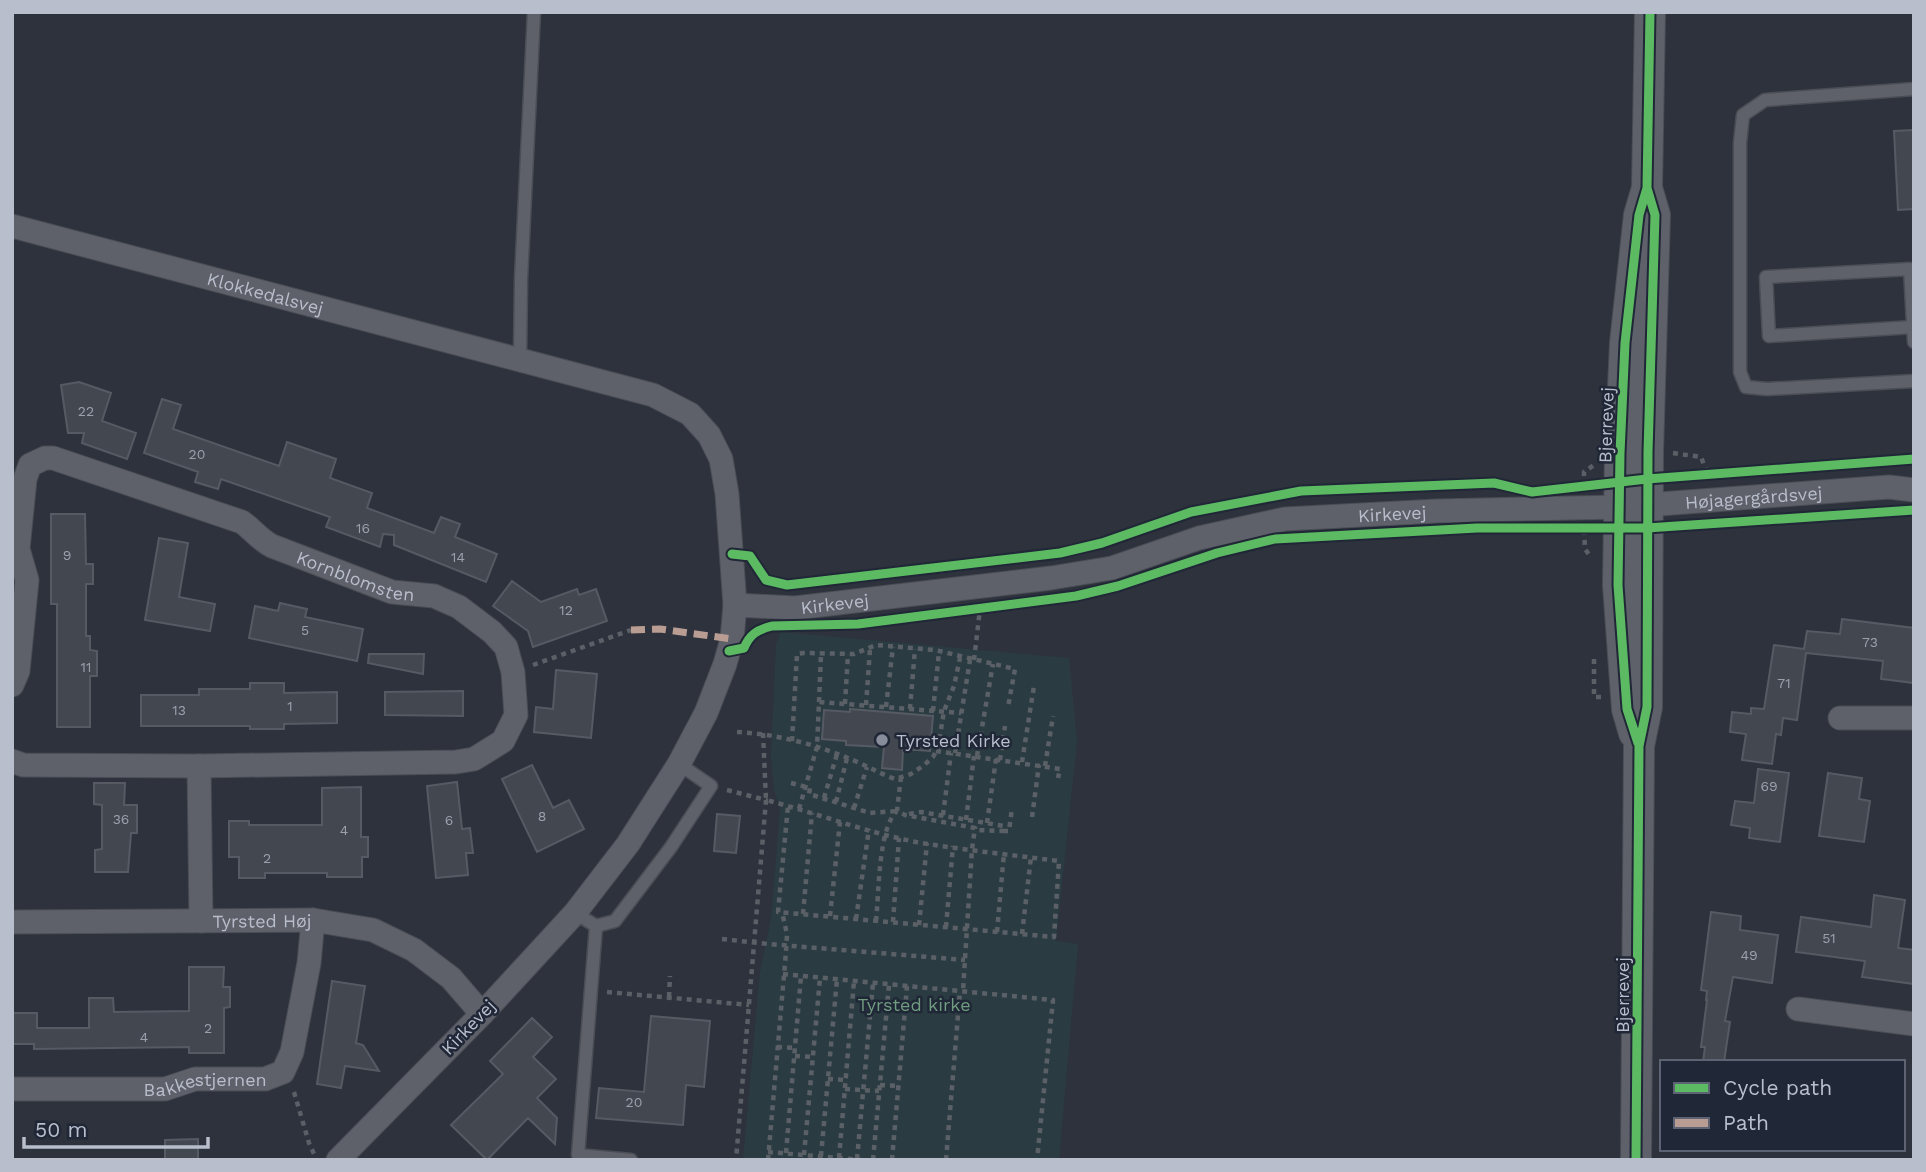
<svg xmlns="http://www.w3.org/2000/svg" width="1926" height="1172" font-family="'Work Sans',sans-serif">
<rect width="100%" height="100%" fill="#2d323c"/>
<path fill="#2a3c42" d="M 781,632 L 1069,658 L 1077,742 L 1056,941 L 1078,944 L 1059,1160 L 743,1160 L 760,972 L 771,919 L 780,810 L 774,789 L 771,758 L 776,644 Z"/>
<path fill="#434750" stroke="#565a63" stroke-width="2" d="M 1914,130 L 1914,209 L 1898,210 L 1894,131 Z
M 79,382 L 111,393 L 102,421 L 136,433 L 127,459 L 82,443 L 84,433 L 68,433 L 61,385 Z
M 162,399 L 181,405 L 173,429 L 279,466 L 287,442 L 336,459 L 330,478 L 372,493 L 367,508 L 434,533 L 441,517 L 460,524 L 455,537 L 497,554 L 486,582 L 394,545 L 394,535 L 383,534 L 380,547 L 326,527 L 330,517 L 221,479 L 218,489 L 195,482 L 198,472 L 144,453 Z
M 51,514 L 85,514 L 86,564 L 93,564 L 93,584 L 86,584 L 86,636 L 90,636 L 90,650 L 97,651 L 97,676 L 90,676 L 90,727 L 57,727 L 57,604 L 51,604 Z
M 159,538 L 188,543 L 179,597 L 215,604 L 210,631 L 145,620 Z
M 512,581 L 541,602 L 577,589 L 579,595 L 596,589 L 607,621 L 533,647 L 528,631 L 493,606 Z
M 280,603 L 307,609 L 305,617 L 363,629 L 357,661 L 249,638 L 255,606 L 278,611 Z
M 1842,619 L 1914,628 L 1914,683 L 1881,679 L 1883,661 L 1806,653 L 1797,720 L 1783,718 L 1781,735 L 1776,734 L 1772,764 L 1742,760 L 1746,734 L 1730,732 L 1732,712 L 1751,714 L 1751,708 L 1764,709 L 1774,645 L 1804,649 L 1807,631 L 1840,634 Z
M 369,654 L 424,654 L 423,674 L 368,663 Z
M 556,670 L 597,674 L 591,738 L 534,732 L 536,707 L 553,709 Z
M 250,683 L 284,683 L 284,693 L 337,692 L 337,723 L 284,724 L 284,729 L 250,729 L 250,726 L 141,726 L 141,695 L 199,695 L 199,689 L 250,689 Z
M 463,691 L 463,716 L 385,715 L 385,692 Z
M 850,709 L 933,716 L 930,751 L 903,749 L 902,770 L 882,768 L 884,747 L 846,745 L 846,741 L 822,739 L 824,710 L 850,712 Z
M 532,765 L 553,808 L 569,800 L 584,829 L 537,852 L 502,779 Z
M 1758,769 L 1789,773 L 1780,842 L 1749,838 L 1750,828 L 1731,825 L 1735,801 L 1754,803 Z
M 1828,773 L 1862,778 L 1859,799 L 1870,801 L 1864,842 L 1819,836 Z
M 457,782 L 462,829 L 470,828 L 473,853 L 466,853 L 468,875 L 436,878 L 427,786 Z
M 94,783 L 125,783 L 124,805 L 137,805 L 137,833 L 131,833 L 128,872 L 95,872 L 95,850 L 102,849 L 102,805 L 94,804 Z
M 361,787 L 361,837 L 368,837 L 368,857 L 362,857 L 362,877 L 327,877 L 327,873 L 265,873 L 265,878 L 239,878 L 239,857 L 229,857 L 229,821 L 249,821 L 249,825 L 322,825 L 322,788 Z
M 717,814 L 740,816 L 736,853 L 714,851 Z
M 1874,895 L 1905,900 L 1898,948 L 1914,950 L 1914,984 L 1862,977 L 1865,961 L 1796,952 L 1801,917 L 1871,927 Z
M 1711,912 L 1741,916 L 1740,930 L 1778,935 L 1772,983 L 1733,977 L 1725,1021 L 1730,1022 L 1724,1062 L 1703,1062 L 1705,1047 L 1701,1047 L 1707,1000 L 1706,1000 L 1707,991 L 1701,990 Z
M 189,967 L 224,967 L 223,987 L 230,987 L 230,1007 L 224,1008 L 224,1053 L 189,1053 L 189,1047 L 34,1049 L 34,1044 L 12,1044 L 12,1013 L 37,1013 L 37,1028 L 89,1028 L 89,998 L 113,998 L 114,1012 L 189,1011 Z
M 332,981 L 365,986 L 356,1043 L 363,1045 L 379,1071 L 345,1066 L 341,1088 L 317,1084 Z
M 651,1016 L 710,1021 L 704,1087 L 686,1085 L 683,1125 L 596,1118 L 599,1088 L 644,1092 Z
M 532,1018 L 552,1037 L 533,1057 L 556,1079 L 537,1098 L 557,1118 L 555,1144 L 528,1118 L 487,1160 L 451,1125 L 503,1074 L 490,1061 Z
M 198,1139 L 198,1160 L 165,1160 L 165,1140 Z"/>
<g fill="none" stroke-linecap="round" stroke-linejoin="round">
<defs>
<path id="service" d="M 1914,89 L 1765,100 L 1743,115 L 1740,143 L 1740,372 L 1746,387 L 1767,389 L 1914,381
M 1914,327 L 1913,327 L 1769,336 L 1766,277 L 1910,269 L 1914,342
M 520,360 L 521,279 L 534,12
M 575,913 L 596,926 L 615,921 L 671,847 L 711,786 L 679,764
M 596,926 L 578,1155 L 631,1160"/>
<g id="minor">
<path id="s1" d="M 12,226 L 653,395 L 690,414 L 709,435 L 721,459 L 727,494 L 735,605 L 732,639 L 725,664 L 706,713 L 679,764 L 628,844 L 575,913 L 482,1014 L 338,1160"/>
<path id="s2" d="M 735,605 L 795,608 L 1051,578 L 1112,568 L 1199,538 L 1285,519 L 1437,511 L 1619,507 L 1889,487 L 1914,490"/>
<path id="s3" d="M 12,685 L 18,671 L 27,580 L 18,549 L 25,479 L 30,465 L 45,458 L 53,458 L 242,522 C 253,530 260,540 272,546 L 392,592 L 434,596 L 459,607 L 492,632 L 506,647 L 513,672 L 516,715 L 503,741 L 474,759 L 456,762 L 199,766 L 23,765 L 12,761"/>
<path d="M 1840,718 L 1914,718"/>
<path d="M 199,766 L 201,921"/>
<path id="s4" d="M 12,922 L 313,920 L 373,930 L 414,950 L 451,978 L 482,1014"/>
<path d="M 1798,1009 L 1914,1024"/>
<path id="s5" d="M 12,1089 L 165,1089 L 195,1079 L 265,1079 L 283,1072 L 292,1052 L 309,963 L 313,920"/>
</g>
<path id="tertiary" d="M 1634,733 L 1627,709 L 1618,585 L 1620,453 L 1625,343 L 1639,215 L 1647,188 L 1650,12
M 1636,1160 L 1639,746 L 1647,707 L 1648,452 L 1655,215 L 1647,188"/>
</defs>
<use href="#service" stroke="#4a4d54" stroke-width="15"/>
<use href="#minor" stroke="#4a4d54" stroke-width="25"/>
<use href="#tertiary" stroke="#4a4d54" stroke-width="32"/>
<path stroke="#5b6067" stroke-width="4.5" stroke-dasharray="5 5" stroke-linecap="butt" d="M 1673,453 L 1701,457 L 1709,478
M 1584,486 L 1584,472 L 1594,465
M 1584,530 L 1585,549 L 1591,557
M 1594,659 L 1594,697 L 1603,697
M 974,660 L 980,609
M 533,665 L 631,630
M 819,702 L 821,654
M 845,704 L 848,654
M 866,705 L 870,649
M 886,707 L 893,647
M 910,709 L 915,649
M 933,711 L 939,652
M 737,732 C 777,734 818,745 855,761 C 869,767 881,774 895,779 L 911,774 L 923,766 L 933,757 L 938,748 L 944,711 L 954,686 L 960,658
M 763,733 L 766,800 C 816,813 865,832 916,842 C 963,850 1012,855 1059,861 L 1054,937 L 778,912 L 788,806
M 792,741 L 797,654 L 804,653 L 854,654 L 876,645 L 935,650 L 1015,669 L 1008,707
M 936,751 L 1060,769 L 1058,778
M 955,753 L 970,660
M 977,756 L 993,664
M 1000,760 L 1005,726
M 1022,762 L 1034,686
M 1045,766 L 1053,716
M 901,777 L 897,811 L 905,815 L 975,828 L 972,849 L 963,991
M 791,783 L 810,788 L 809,794 L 870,813 L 897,811
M 727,790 L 766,800 L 736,1160
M 824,798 L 837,754
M 836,802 L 847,758
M 854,808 L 867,767
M 799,809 L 817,747 L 819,702 L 961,713
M 909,814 L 921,812 L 1004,826 L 1003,831 L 975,830
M 943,815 L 951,753
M 1032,817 L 1039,765
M 966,820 L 974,756
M 987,823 L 996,759
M 1003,831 L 1009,831 L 1012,808
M 803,914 L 812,813
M 830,916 L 840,822
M 856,919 L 869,829
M 876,921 C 879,895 878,828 897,811
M 893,922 L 899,838
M 919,925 L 927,843
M 946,927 L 953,846
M 997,932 L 1004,853
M 1022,934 L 1031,857
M 722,939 L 768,944 L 965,960
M 783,974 L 1053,1000 L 1037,1160
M 607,992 L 749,1005
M 669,997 L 670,976
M 777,1047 L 795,1048
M 795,1056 L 813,1057
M 828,1079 L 845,1080
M 880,1085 L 899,1086
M 845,1089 L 879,1091
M 294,1092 L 309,1143 L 315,1156
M 768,1152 L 862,1160
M 786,1153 L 801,976
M 804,1155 L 820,978
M 821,1156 L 837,979
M 839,1158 L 854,981
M 857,1159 L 873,983
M 768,1160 L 786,952 L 787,934 L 782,912
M 873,1160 L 889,985
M 892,1160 L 907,986
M 946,1160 L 960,991"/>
<use href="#service" stroke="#5e616a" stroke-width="12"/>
<use href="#minor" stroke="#5e616a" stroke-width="23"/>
<use href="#tertiary" stroke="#5e616a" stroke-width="30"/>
<path stroke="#b99d93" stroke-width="7" stroke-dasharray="14 7" stroke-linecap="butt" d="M 631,630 L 660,629 L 732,639"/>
<defs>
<path id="cycleway" d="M 732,554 L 750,556 L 766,580 L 787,585 L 1060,553 L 1102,543 L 1191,512 L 1301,491 L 1494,483 L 1532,492 L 1647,479 L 1914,459
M 729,651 L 744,648 C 750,634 757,630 772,626 L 858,624 L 1076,596 L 1118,586 L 1217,553 L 1275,539 L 1477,528 L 1647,528 L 1914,510
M 1638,743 L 1627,709 L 1618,585 L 1620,453 L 1625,343 L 1639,215 L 1647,188 L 1650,12
M 1636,1160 L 1639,746 L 1647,707 L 1648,452 L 1655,215 L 1647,188"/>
</defs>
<use href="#cycleway" stroke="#202737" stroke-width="13"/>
<use href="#cycleway" stroke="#5cba63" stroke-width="9"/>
</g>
<circle fill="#888d9a" stroke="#202737" stroke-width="2.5" cx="882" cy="740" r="7"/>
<g text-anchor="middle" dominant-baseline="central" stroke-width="5" stroke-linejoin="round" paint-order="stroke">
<g font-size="14" fill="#9ca0ad">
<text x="86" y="411">22</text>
<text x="197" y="454">20</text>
<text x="363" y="528">16</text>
<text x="67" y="555">9</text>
<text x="458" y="557">14</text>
<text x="566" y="610">12</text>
<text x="305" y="630">5</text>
<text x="1870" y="642">73</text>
<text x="86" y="667">11</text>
<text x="1784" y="683">71</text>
<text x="290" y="706">1</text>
<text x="179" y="710">13</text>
<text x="1769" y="786">69</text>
<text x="542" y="816">8</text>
<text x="121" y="819">36</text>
<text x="449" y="820">6</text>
<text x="344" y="830">4</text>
<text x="267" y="858">2</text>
<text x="1829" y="938">51</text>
<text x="1749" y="955">49</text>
<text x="208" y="1028">2</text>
<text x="144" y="1037">4</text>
<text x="634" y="1102">20</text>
</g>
<g font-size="18" fill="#b9becc" stroke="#202737">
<text stroke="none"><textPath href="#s1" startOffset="262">Klokkedalsvej</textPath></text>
<text transform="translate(1606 425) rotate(-88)">Bjerrevej</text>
<text stroke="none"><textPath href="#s2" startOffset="1029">Højagergårdsvej</textPath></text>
<text stroke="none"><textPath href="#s2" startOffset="667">Kirkevej</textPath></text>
<text stroke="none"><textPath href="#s3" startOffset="576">Kornblomsten</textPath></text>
<text stroke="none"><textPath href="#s2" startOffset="100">Kirkevej</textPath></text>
<text stroke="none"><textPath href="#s4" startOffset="250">Tyrsted Høj</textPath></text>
<text transform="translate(1622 995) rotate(-90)">Bjerrevej</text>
<text transform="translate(468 1027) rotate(-46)">Kirkevej</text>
<text stroke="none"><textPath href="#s5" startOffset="194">Bakkestjernen</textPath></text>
</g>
<g font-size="18" fill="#b9becc" stroke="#202737" text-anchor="start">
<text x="896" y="740">Tyrsted Kirke</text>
</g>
<g font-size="18" fill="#709c7f" stroke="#202737">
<text x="914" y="1004">Tyrsted kirke</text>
</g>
</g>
<rect width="1926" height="1172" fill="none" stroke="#b9becc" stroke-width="28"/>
<rect x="1660" y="1060" width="245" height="91" fill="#202737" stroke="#5d6373" stroke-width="2"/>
<rect x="1674" y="1083" width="35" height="10" fill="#5cba63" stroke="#5d6373" stroke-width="2"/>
<text x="1723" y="1095" font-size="21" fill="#b9becc">Cycle path</text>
<rect x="1674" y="1118" width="35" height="10" fill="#b99d93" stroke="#5d6373" stroke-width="2"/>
<text x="1723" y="1130" font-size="21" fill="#b9becc">Path</text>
<path d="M24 1137v10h184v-10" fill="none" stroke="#b9becc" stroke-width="3.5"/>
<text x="35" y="1137" font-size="21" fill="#b9becc" stroke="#202737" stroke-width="5" paint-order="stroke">50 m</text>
</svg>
